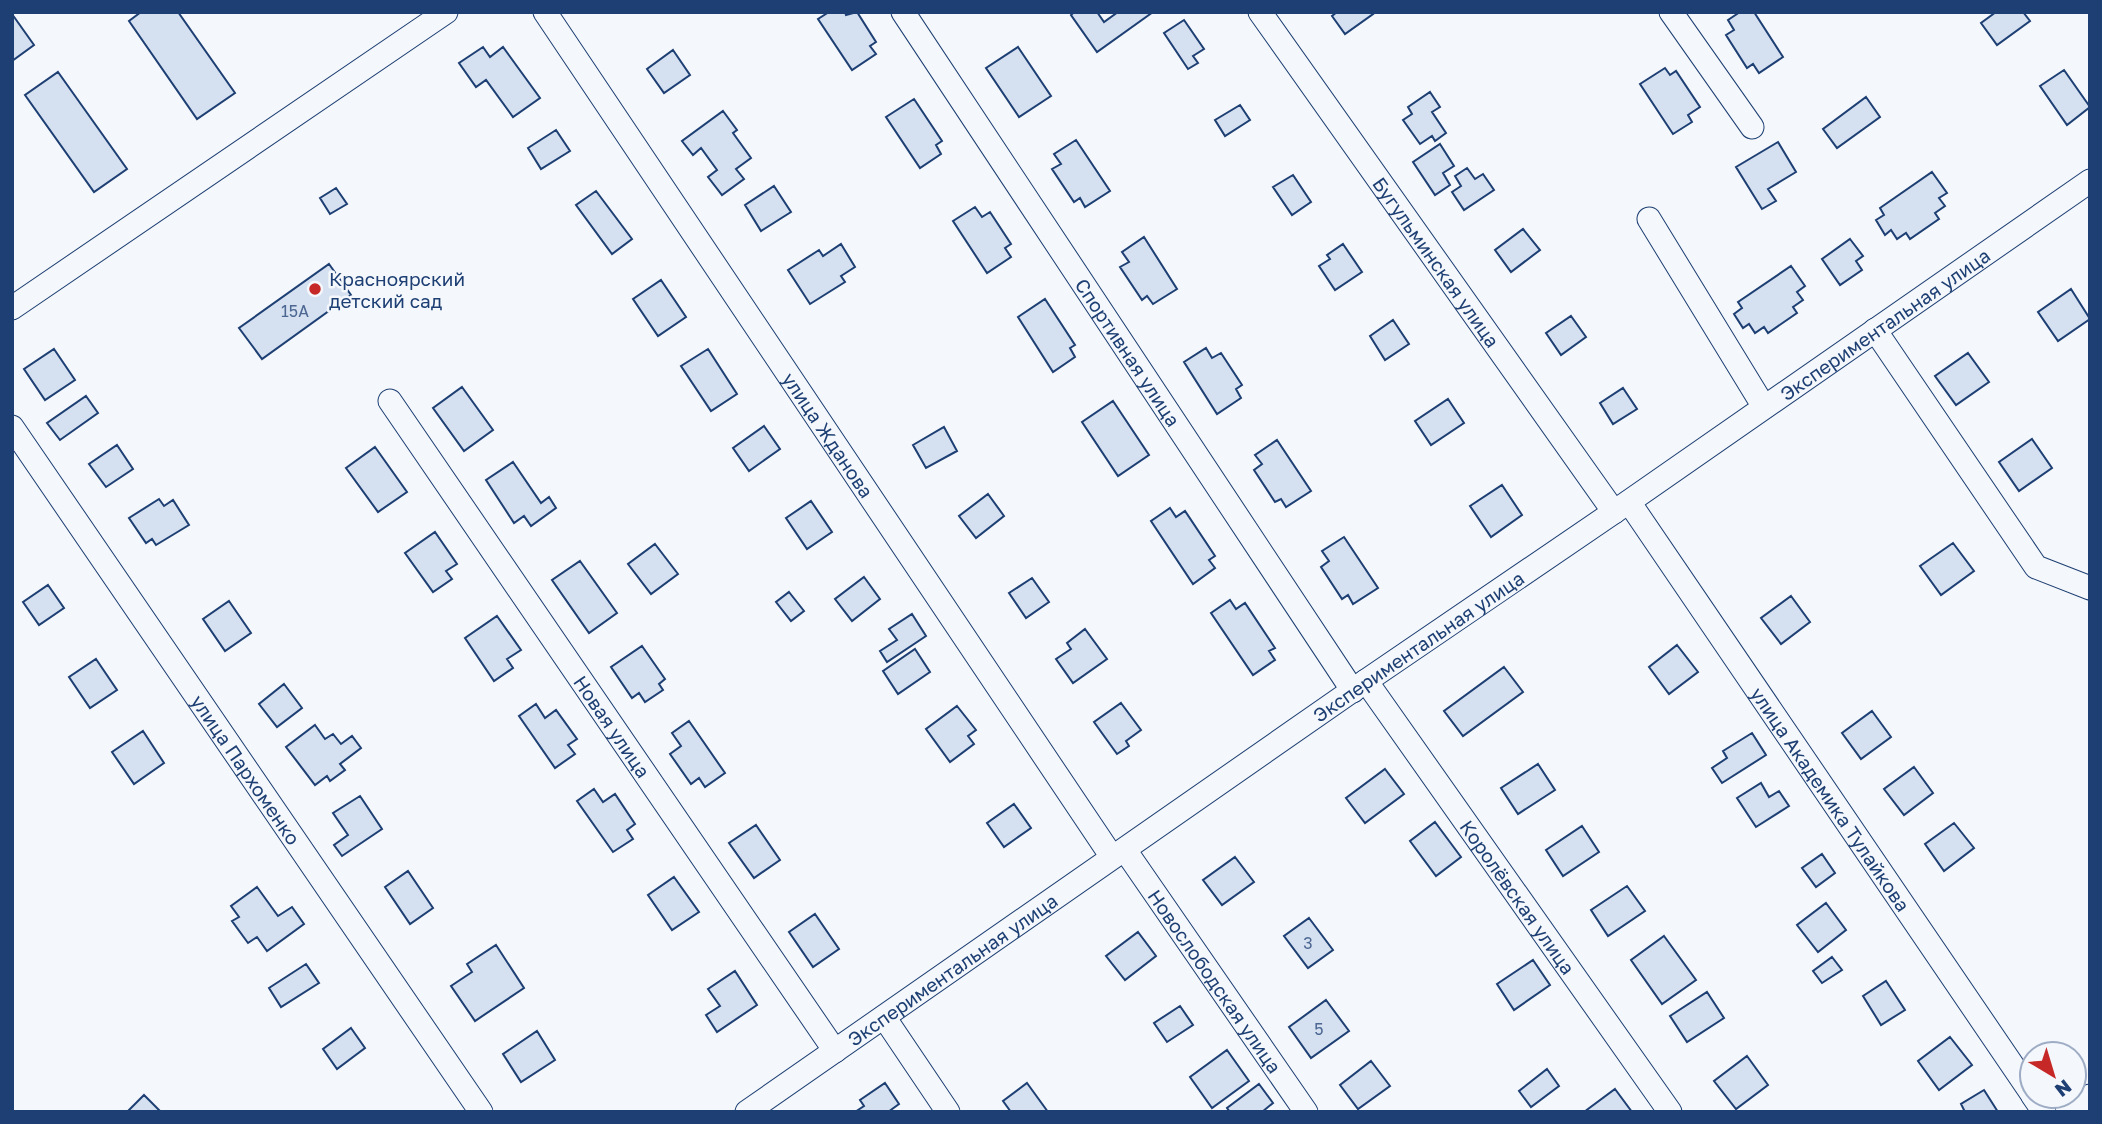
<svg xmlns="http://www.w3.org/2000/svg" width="2102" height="1124" font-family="'Golos Text',sans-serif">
<rect width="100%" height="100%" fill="#f4f7fb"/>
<path fill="#d5e0f0" stroke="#1d3f73" stroke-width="2" d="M 141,12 L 178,12 L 235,93 L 197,119 L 129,21 Z
M 829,12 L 845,12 L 846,15 L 857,12 L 876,42 L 870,46 L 876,54 L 852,70 L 818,19 Z
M 1074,12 L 1097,12 L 1104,22 L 1118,12 L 1153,12 L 1097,52 L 1071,15 Z
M 1337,12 L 1371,12 L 1373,14 L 1345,34 L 1332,16 Z
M 1740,12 L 1754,12 L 1783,57 L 1759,73 L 1753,64 L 1747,68 L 1726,35 L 1734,30 L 1728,20 Z
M 1996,12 L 2023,12 L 2030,21 L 1997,45 L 1981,23 Z
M 12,14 L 34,45 L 12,61 Z
M 1184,20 L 1204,49 L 1193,56 L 1198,63 L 1188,69 L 1164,33 Z
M 483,47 L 490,57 L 503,47 L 540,98 L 513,117 L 486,80 L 476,87 L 459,63 Z
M 1018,47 L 1051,96 L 1019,117 L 986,68 Z
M 673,50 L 690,75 L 664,93 L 647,69 Z
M 1665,68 L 1670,75 L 1676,71 L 1700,107 L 1688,115 L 1692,122 L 1673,134 L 1640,84 Z
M 2064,70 L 2090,107 L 2067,125 L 2040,86 Z
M 58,72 L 127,169 L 94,192 L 25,95 Z
M 1430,92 L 1440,107 L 1432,112 L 1446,133 L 1435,141 L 1432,136 L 1420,144 L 1403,120 L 1412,114 L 1408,107 Z
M 1866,97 L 1880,117 L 1837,148 L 1823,129 Z
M 914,99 L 942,141 L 936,145 L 941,154 L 920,168 L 886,117 Z
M 1240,105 L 1250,120 L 1225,136 L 1215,120 Z
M 723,111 L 737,130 L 733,133 L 751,158 L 736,169 L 744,179 L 722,195 L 708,177 L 717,170 L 701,148 L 693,155 L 682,141 Z
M 556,130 L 570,151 L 541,169 L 528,148 Z
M 1076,140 L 1110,191 L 1085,207 L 1080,198 L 1074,202 L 1052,169 L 1061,164 L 1054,154 Z
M 1778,142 L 1796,172 L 1768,189 L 1776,201 L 1762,209 L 1736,167 Z
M 1440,144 L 1454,166 L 1443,173 L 1450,185 L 1435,195 L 1413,162 Z
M 1467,168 L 1475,179 L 1483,174 L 1494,190 L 1464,210 L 1452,192 L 1461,186 L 1455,176 Z
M 1932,172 L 1947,193 L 1939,198 L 1945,206 L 1935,213 L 1939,219 L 1910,239 L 1906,233 L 1897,239 L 1891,230 L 1885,235 L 1876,220 L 1884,215 L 1880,208 Z
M 1293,175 L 1311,202 L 1292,215 L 1273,187 Z
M 774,186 L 791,212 L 761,231 L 745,205 Z
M 336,188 L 347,204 L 330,214 L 320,198 Z
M 596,191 L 632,239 L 612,254 L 576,205 Z
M 975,207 L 982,217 L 990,212 L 1011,244 L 1005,248 L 1011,257 L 987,273 L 953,221 Z
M 1523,229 L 1540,250 L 1511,272 L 1495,250 Z
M 1144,237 L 1177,289 L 1153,304 L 1147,296 L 1142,300 L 1120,267 L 1129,262 L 1122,252 Z
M 1850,239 L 1863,256 L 1856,261 L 1862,270 L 1840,285 L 1822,259 Z
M 841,244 L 855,267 L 841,276 L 845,282 L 810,304 L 788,270 L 819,250 L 823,256 Z
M 1343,244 L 1362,272 L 1335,290 L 1319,266 L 1330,259 L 1327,255 Z
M 329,264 L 351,295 L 262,359 L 239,328 Z
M 1791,266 L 1805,286 L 1797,292 L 1803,300 L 1793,307 L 1797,313 L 1768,333 L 1764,327 L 1755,333 L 1749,324 L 1743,328 L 1734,314 L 1742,308 L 1738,302 Z
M 661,280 L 686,317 L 658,336 L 633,299 Z
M 2071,289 L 2090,319 L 2058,341 L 2038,312 Z
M 1045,299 L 1075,345 L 1070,348 L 1075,357 L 1053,372 L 1018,317 Z
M 1571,316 L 1586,337 L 1561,355 L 1546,333 Z
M 1393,320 L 1409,344 L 1385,360 L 1370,336 Z
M 1206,348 L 1212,358 L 1221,353 L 1242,385 L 1236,389 L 1241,398 L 1217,414 L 1184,362 Z
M 54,349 L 75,380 L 45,400 L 24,369 Z
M 708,349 L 737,394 L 711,411 L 681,366 Z
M 1968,353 L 1989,382 L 1956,405 L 1935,376 Z
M 462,387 L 493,430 L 464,451 L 433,408 Z
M 1623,388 L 1637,409 L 1613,424 L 1600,403 Z
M 86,396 L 98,413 L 60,440 L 47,423 Z
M 1448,399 L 1464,423 L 1431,445 L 1415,421 Z
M 1113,401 L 1149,455 L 1118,476 L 1082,422 Z
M 764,426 L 780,449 L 749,471 L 733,448 Z
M 944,427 L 957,451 L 926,468 L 913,445 Z
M 2032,439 L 2052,468 L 2019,491 L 1999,462 Z
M 1277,440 L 1311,491 L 1286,507 L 1281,499 L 1275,502 L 1254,470 L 1262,464 L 1255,455 Z
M 117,445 L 133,469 L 106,487 L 89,464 Z
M 375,447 L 407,492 L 378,512 L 346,468 Z
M 513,462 L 541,503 L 549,497 L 556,508 L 531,526 L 524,516 L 514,523 L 486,480 Z
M 1502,485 L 1522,515 L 1491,537 L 1470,506 Z
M 988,494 L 1004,516 L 976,538 L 959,516 Z
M 159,499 L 164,506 L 173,500 L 189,525 L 156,545 L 152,539 L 146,543 L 129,518 Z
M 811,501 L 832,532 L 807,549 L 786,518 Z
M 1170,508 L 1176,517 L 1185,511 L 1215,556 L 1209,560 L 1215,568 L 1193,584 L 1151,521 Z
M 435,532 L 457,564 L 446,571 L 452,579 L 433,592 L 405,553 Z
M 1344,537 L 1378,588 L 1353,604 L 1348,595 L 1342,599 L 1321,567 L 1329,561 L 1322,551 Z
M 1953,543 L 1974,571 L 1941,595 L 1920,566 Z
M 655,544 L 678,574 L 651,594 L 628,564 Z
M 580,561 L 617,613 L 589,633 L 552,580 Z
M 864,577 L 880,599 L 852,621 L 835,599 Z
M 1032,578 L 1049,602 L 1026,618 L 1009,593 Z
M 48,585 L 64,608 L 39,625 L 23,602 Z
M 789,592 L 804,611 L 791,621 L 776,602 Z
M 1791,596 L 1810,622 L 1781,644 L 1761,618 Z
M 1230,600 L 1236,609 L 1245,603 L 1275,648 L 1269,651 L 1275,660 L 1253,675 L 1211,613 Z
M 229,601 L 251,633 L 225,651 L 203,619 Z
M 912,614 L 926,636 L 887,662 L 880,651 L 897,640 L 889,629 Z
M 497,616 L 521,650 L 507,659 L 513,668 L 494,681 L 465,638 Z
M 1085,629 L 1107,659 L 1073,683 L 1056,659 L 1071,649 L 1067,643 Z
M 1677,645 L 1698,672 L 1669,694 L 1649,667 Z
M 642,646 L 665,679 L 659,684 L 663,690 L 645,702 L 639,693 L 632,698 L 611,667 Z
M 915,649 L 930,672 L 898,694 L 883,671 Z
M 96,659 L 117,690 L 90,708 L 69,677 Z
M 1504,667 L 1523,692 L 1463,736 L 1444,711 Z
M 284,684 L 302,708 L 277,727 L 259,704 Z
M 1121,703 L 1141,730 L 1126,741 L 1129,746 L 1117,754 L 1094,722 Z
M 536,704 L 545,718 L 556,710 L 577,739 L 568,745 L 575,754 L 555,768 L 519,716 Z
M 957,706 L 976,730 L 968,736 L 974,744 L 950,762 L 926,729 Z
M 1872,711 L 1891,737 L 1861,759 L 1842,733 Z
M 689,721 L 725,773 L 705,787 L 699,778 L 691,784 L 670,754 L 681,746 L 672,733 Z
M 315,725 L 325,739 L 333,734 L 341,744 L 352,736 L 361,748 L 340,764 L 345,770 L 330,781 L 327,776 L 315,785 L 286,747 Z
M 143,731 L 164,763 L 134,784 L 112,752 Z
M 1752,733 L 1766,755 L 1722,783 L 1712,768 L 1727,758 L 1723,751 Z
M 1538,764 L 1555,790 L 1518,814 L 1501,788 Z
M 1914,767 L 1933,793 L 1904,815 L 1884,789 Z
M 1385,769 L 1404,794 L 1365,823 L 1346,798 Z
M 1761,783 L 1769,797 L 1779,791 L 1789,806 L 1756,827 L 1737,798 Z
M 594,789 L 603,802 L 615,794 L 635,824 L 627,830 L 633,839 L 613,852 L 577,801 Z
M 360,796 L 382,829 L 342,856 L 334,845 L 348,835 L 333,813 Z
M 1014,804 L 1031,828 L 1004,847 L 987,823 Z
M 1435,822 L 1461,857 L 1436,876 L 1410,841 Z
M 1954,823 L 1974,848 L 1944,871 L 1925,844 Z
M 756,825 L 780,860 L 754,878 L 729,843 Z
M 1582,826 L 1599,852 L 1563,876 L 1546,850 Z
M 1822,854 L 1835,873 L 1816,887 L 1802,868 Z
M 1235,857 L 1254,882 L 1222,905 L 1203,880 Z
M 408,871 L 433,908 L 410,924 L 385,887 Z
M 674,877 L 699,912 L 672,930 L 648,895 Z
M 1627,886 L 1645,911 L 1608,936 L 1591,910 Z
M 257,887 L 278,916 L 292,907 L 304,924 L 267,951 L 257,937 L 248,943 L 232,921 L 239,917 L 231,906 Z
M 1826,903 L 1846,930 L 1818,952 L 1797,925 Z
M 815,914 L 839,949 L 813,967 L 789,932 Z
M 1309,918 L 1333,950 L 1308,968 L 1284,936 Z
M 1138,932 L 1156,956 L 1125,980 L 1106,956 Z
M 1664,936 L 1696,980 L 1662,1004 L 1631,960 Z
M 496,945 L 524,988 L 475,1021 L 451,986 L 472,972 L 467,964 Z
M 1832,957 L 1842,970 L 1822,983 L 1813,971 Z
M 1533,960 L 1550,985 L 1514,1010 L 1497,984 Z
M 306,964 L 319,983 L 281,1007 L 269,988 Z
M 735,971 L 757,1005 L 717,1032 L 706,1015 L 720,1006 L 708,989 Z
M 1886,981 L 1905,1010 L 1881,1025 L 1863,996 Z
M 1707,992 L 1724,1018 L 1687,1042 L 1670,1016 Z
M 1326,1000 L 1349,1031 L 1311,1058 L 1289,1027 Z
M 1180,1006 L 1193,1025 L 1167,1042 L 1154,1023 Z
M 351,1028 L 365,1048 L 337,1069 L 323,1049 Z
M 537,1031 L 555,1060 L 521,1082 L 503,1054 Z
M 1950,1037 L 1972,1065 L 1939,1090 L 1918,1061 Z
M 1227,1050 L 1249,1081 L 1212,1108 L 1190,1077 Z
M 1747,1056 L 1768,1085 L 1736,1109 L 1714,1081 Z
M 1371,1061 L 1390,1086 L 1358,1109 L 1340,1085 Z
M 1547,1069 L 1559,1086 L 1531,1107 L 1519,1091 Z
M 885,1083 L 899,1104 L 888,1112 L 855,1112 L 864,1106 L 860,1100 Z
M 1027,1083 L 1048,1112 L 1011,1112 L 1003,1101 Z
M 1259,1084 L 1273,1103 L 1262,1112 L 1230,1112 L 1227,1108 Z
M 1615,1089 L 1632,1112 L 1584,1112 Z
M 1984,1090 L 1998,1112 L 1965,1112 L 1961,1104 Z
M 144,1095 L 161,1112 L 127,1112 Z"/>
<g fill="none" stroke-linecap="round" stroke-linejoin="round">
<defs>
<g id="minor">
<path id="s1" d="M 545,12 L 1112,857"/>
<path id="s2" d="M 903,12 L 1353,691"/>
<path id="s3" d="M 1260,12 L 1614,512"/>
<path d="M 1671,12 L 1752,127"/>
<path d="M 1649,219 L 1764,407"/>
<path d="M 12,308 L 446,12"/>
<path d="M 1875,330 L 2036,567 L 2090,588"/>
<path id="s4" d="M 390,401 L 835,1051"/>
<path id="s5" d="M 12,427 L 481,1112"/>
<path id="s6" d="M 1629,502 L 2032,1094"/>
<path id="s7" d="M 1366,681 L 1670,1112"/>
<path id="s8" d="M 1125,850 L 1306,1112"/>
<path d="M 884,1017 L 948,1112"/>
<path d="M 2033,1096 L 2044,1112"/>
<path id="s9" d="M 747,1112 L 1366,681 L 1614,512 L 2090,181"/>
<path d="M 2067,1112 L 2090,1096"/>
</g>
</defs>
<use href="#minor" stroke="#1d3f73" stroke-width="25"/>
<use href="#minor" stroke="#f4f7fb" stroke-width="23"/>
</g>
<circle fill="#c62828" stroke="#f4f7fb" stroke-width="2.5" cx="315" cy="289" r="7"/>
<g text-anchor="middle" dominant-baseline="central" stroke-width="5" stroke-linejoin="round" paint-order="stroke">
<g font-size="16" fill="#4b6792">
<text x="295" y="311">15А</text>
<text x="1308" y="943">3</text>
<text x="1319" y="1029">5</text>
</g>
<g font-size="19" fill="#1d3f73" stroke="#f4f7fb">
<text stroke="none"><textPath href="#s3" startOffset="306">Бугульминская улица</textPath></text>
<text stroke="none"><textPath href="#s9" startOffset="1384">Экспериментальная улица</textPath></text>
<text stroke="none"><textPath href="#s2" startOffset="408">Спортивная улица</textPath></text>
<text stroke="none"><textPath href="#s1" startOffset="509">улица Жданова</textPath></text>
<text stroke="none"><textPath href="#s9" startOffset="817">Экспериментальная улица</textPath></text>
<text stroke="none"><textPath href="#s4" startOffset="394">Новая улица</textPath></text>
<text stroke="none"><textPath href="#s5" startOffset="415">улица Пархоменко</textPath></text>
<text stroke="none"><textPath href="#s6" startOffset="359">улица Академика Тулайкова</textPath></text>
<text stroke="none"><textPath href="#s7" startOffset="264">Королёвская улица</textPath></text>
<text stroke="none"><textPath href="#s9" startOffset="250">Экспериментальная улица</textPath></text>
<text stroke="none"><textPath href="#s8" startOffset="159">Новослободская улица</textPath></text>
</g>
<g font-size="19" fill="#1d3f73" stroke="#f4f7fb" text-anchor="start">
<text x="329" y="278">Красноярский<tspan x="329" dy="22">детский сад</tspan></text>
</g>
</g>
<rect width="2102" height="1124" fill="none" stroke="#1d3f73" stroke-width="28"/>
<g transform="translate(2053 1075) rotate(142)"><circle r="33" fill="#f4f7fb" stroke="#9eadc5" stroke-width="2"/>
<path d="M0-5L12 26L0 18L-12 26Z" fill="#c62828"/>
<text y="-10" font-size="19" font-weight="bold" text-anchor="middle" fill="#1d3f73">N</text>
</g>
</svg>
